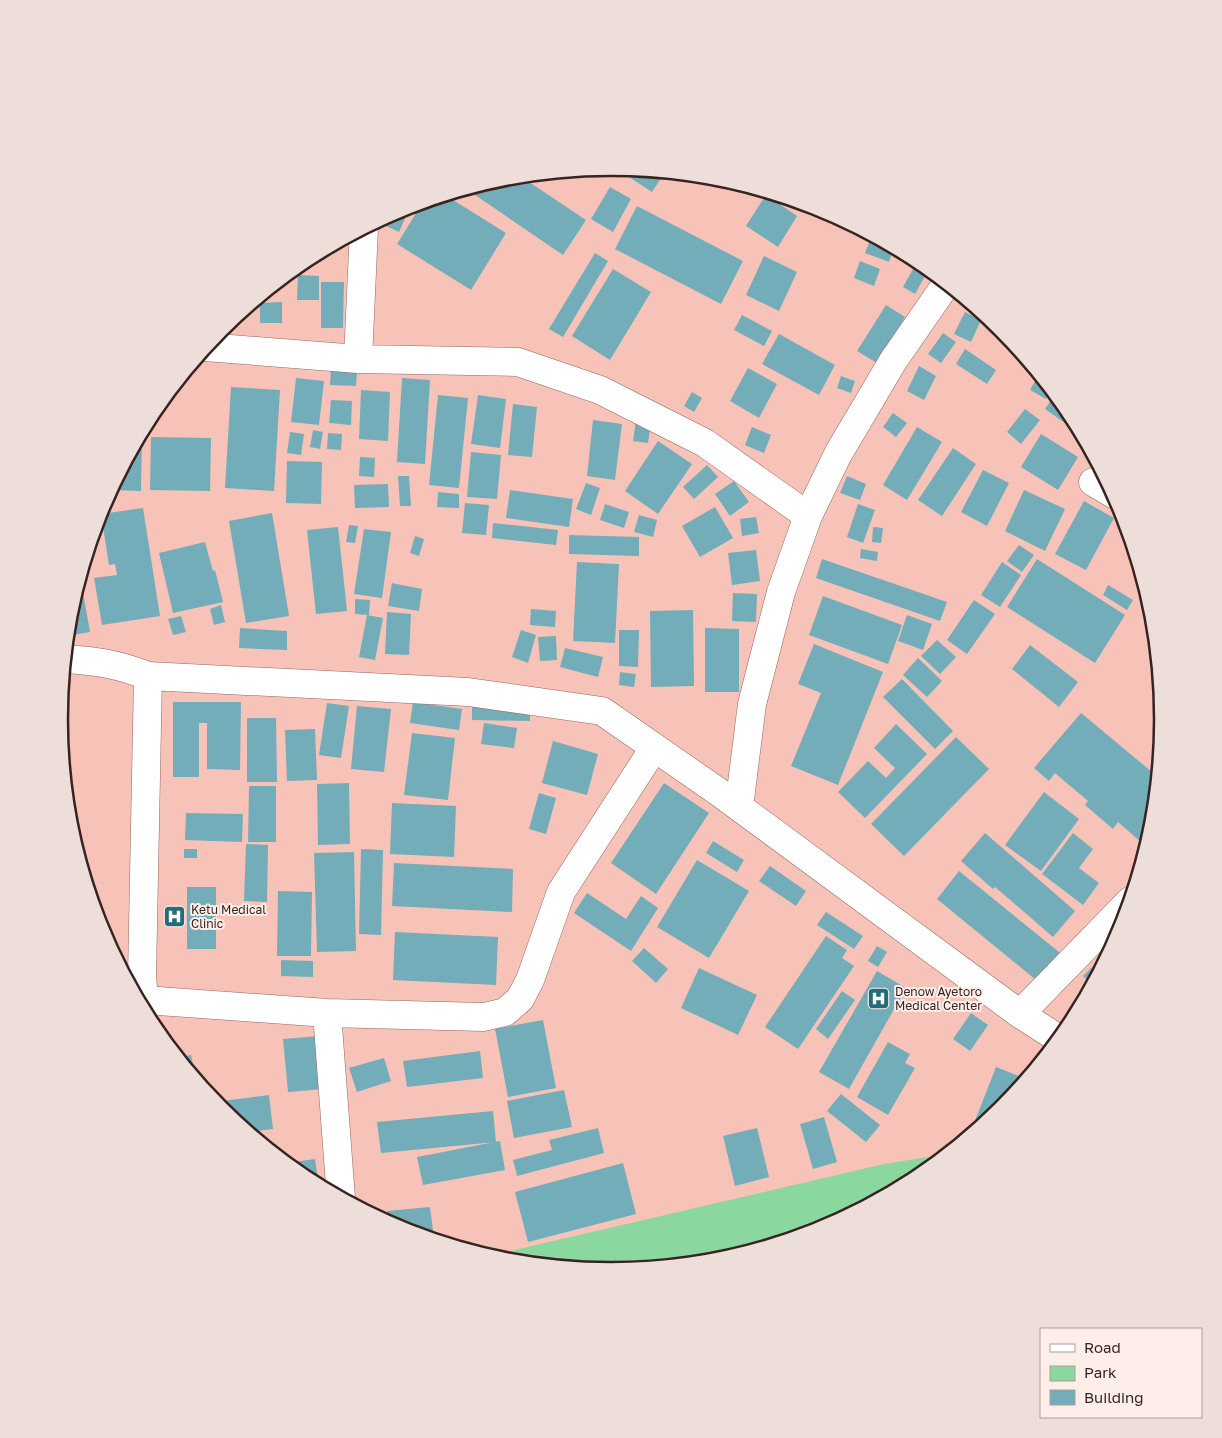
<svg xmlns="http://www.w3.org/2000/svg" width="1222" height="1438" font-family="'Golos Text',sans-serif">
<rect width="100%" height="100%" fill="#f7c3b8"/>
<path fill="#8bd7a0" d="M 947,1154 L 918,1178 L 822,1229 L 718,1261 L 611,1271 L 503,1261 L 489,1256 L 884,1164 Z"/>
<path fill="#73adb9" d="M 626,168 L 665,172 L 652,192 L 623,173 Z
M 520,176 L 586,220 L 563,255 L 475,195 L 482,184 L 504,177 Z
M 610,187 L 631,199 L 613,232 L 591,219 Z
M 445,195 L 506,233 L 471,290 L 397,244 L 423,202 Z
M 766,195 L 797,216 L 778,247 L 746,226 Z
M 411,205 L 399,232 L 376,221 L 400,209 Z
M 637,206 L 743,261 L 721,304 L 615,249 Z
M 872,235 L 894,247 L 889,262 L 865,253 Z
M 595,253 L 608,261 L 563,337 L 549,329 Z
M 764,256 L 797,272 L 779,311 L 746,295 Z
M 918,260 L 929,269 L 915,294 L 903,287 Z
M 860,261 L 880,269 L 874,286 L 854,278 Z
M 613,269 L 651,292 L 610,360 L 572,336 Z
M 298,275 L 319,276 L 319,300 L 297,300 Z
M 282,278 L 281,288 L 272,287 Z
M 321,282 L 344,282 L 343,328 L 321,328 Z
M 282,302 L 282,323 L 260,323 L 260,303 Z
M 886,305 L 905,317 L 877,363 L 857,351 Z
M 965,312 L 981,320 L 971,342 L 954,334 Z
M 742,315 L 772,331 L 764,346 L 734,330 Z
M 943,333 L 956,342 L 941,363 L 928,354 Z
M 779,334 L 835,365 L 819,395 L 762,364 Z
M 965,349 L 996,370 L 987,384 L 956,364 Z
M 919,366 L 936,376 L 924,400 L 907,391 Z
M 748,368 L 777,384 L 759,418 L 730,401 Z
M 331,370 L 357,371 L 356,386 L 330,385 Z
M 1039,374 L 1051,389 L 1046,399 L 1030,390 Z
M 841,376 L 855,381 L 851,393 L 837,388 Z
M 296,378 L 324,381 L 319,425 L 291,422 Z
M 402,378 L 430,380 L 425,464 L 397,462 Z
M 231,387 L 280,390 L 274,491 L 225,488 Z
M 361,390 L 390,392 L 388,441 L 359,439 Z
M 692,392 L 702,398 L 694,412 L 684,406 Z
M 1055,394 L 1070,412 L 1083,436 L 1045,409 Z
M 438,395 L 468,398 L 459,488 L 429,485 Z
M 478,395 L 506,399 L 500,448 L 471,444 Z
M 331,400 L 352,401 L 351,425 L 329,423 Z
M 513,404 L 537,407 L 532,457 L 508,455 Z
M 1025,409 L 1040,420 L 1021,444 L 1007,432 Z
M 893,413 L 907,423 L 896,437 L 883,427 Z
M 593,420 L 622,424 L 615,480 L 587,476 Z
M 636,420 L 651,422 L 648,443 L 633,441 Z
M 752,427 L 771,435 L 764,453 L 745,445 Z
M 917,427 L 942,442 L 907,500 L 883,485 Z
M 142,430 L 141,491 L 110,490 Z
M 313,430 L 323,432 L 320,449 L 310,447 Z
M 290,432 L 304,434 L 301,455 L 287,453 Z
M 328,433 L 342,434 L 341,450 L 327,449 Z
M 1041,434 L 1078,457 L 1058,490 L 1021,467 Z
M 151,437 L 211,438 L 210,491 L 150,490 Z
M 658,441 L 692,464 L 658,514 L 625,491 Z
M 953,448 L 976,464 L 942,516 L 918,500 Z
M 471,452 L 501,455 L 497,499 L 467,497 Z
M 360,457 L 375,458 L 374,477 L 359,476 Z
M 287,461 L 322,462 L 321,504 L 286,503 Z
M 707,465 L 718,477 L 694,499 L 683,487 Z
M 983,470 L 1009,483 L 987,526 L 961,512 Z
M 398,476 L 409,476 L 411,506 L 400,506 Z
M 847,476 L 866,484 L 860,500 L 840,493 Z
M 734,481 L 749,502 L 730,516 L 715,494 Z
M 586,483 L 600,488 L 591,515 L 576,509 Z
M 388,484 L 389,507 L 355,508 L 354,485 Z
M 510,490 L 573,499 L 569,527 L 506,518 Z
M 1024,490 L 1065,509 L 1045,551 L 1005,531 Z
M 438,492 L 459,494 L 459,508 L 437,507 Z
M 1084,501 L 1114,518 L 1086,570 L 1055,554 Z
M 465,503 L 489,505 L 486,535 L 462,533 Z
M 605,504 L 629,512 L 624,528 L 600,520 Z
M 858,504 L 875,510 L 863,543 L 847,537 Z
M 715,507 L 733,538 L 700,557 L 682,526 Z
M 143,508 L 160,616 L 102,625 L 94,578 L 117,575 L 115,564 L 109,565 L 101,514 Z
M 272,513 L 289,616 L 246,623 L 229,521 Z
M 639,515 L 657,520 L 653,537 L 634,532 Z
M 756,517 L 759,533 L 742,536 L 740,519 Z
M 493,523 L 558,530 L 556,545 L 492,538 Z
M 349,525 L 358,526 L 355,543 L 346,542 Z
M 338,527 L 347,611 L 316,614 L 307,530 Z
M 873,527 L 883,528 L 881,543 L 872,542 Z
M 364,529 L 391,532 L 382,598 L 354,594 Z
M 569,535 L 639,537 L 639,556 L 569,554 Z
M 415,536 L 424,539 L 419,556 L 410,553 Z
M 205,542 L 213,571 L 215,570 L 223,602 L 173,613 L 159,553 Z
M 1019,545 L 1034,555 L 1022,572 L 1007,561 Z
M 861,549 L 878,552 L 877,561 L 860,558 Z
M 756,550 L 760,581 L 732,585 L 728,553 Z
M 822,559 L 947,602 L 940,621 L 816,578 Z
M 1037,559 L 1125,615 L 1095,663 L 1007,607 Z
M 577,562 L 619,564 L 615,643 L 573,641 Z
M 1002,562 L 1021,575 L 1000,607 L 981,595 Z
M 80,576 L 90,632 L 67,636 L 69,611 Z
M 392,583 L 422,589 L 419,611 L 388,606 Z
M 1108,585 L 1133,600 L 1127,610 L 1103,595 Z
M 733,593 L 757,594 L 756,622 L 732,621 Z
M 823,596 L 902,625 L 888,664 L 809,635 Z
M 355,599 L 370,600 L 369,615 L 355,614 Z
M 974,600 L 995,614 L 967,654 L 947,640 Z
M 221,605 L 225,622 L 214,625 L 210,609 Z
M 531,609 L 556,611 L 555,627 L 530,625 Z
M 693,610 L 694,686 L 651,687 L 650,611 Z
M 387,612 L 411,614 L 409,655 L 385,654 Z
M 367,615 L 383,618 L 375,660 L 359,657 Z
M 907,615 L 932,624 L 923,650 L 898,641 Z
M 181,616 L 186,632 L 173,635 L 168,619 Z
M 240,628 L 287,631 L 287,650 L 239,648 Z
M 705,628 L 739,629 L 739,692 L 705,692 Z
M 521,630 L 536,635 L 528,663 L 512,657 Z
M 619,630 L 639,630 L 638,667 L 619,666 Z
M 556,636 L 557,660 L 540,661 L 538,637 Z
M 937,640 L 956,657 L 940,674 L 921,656 Z
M 814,644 L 883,672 L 838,785 L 791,766 L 821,693 L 798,684 Z
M 1030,645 L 1078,682 L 1059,707 L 1012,669 Z
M 565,648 L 603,657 L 598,677 L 560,667 Z
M 918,658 L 942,681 L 927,697 L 903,675 Z
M 620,672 L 636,674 L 634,687 L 619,685 Z
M 902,679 L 953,731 L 935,749 L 883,697 Z
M 173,702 L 241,702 L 240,770 L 207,769 L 207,723 L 199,723 L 199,777 L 173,777 Z
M 413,702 L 462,709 L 459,730 L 410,723 Z
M 327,703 L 349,706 L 341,758 L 319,755 Z
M 472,703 L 530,704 L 530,721 L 472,720 Z
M 357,706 L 391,709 L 384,772 L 351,769 Z
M 1081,713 L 1158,777 L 1153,827 L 1151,832 L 1142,843 L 1118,822 L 1113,829 L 1085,805 L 1088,801 L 1055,773 L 1049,781 L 1034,768 Z
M 247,718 L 276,718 L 277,782 L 247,782 Z
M 484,723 L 517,728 L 514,748 L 481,744 Z
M 896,724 L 927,754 L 865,818 L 838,792 L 868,761 L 886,778 L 895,768 L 874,748 Z
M 315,729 L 317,780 L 287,781 L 285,730 Z
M 412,733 L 455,738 L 448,800 L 404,795 Z
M 956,737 L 989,769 L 904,856 L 871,824 Z
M 553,741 L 598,754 L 587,795 L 542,783 Z
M 349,783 L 350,844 L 318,845 L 317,784 Z
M 664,783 L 709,813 L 656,894 L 611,863 Z
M 249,786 L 276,786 L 276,842 L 248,842 Z
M 1044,792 L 1079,819 L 1041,871 L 1005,845 Z
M 539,793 L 556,798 L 546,834 L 529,829 Z
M 392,803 L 456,806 L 454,857 L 390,854 Z
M 186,813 L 243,814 L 242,842 L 185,840 Z
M 985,833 L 1075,911 L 1053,937 L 995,887 L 993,889 L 961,861 Z
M 1073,833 L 1093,849 L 1079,868 L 1099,883 L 1083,905 L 1042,874 Z
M 713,841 L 744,860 L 737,872 L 706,853 Z
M 246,844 L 268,845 L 267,902 L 244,901 Z
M 184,849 L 197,849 L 197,858 L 184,858 Z
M 361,849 L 383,850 L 381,935 L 359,934 Z
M 354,852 L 356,951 L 317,952 L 314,853 Z
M 697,860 L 749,891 L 709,958 L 657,927 Z
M 394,863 L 513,869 L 512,912 L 392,906 Z
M 770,866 L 806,891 L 796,906 L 759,881 Z
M 959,871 L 1064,956 L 1041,984 L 937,899 Z
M 187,887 L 216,887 L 216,949 L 187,949 Z
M 278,891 L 312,892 L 311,956 L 277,956 Z
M 587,893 L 626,919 L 641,896 L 658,908 L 631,951 L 574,913 Z
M 826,912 L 863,936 L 854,949 L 817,925 Z
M 395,932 L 498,937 L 496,985 L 393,980 Z
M 826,936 L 847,950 L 842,958 L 854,966 L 798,1049 L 765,1027 Z
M 877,946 L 887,952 L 878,967 L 868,961 Z
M 644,948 L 668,969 L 656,983 L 632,961 Z
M 1112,948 L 1092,985 L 1083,976 Z
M 281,960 L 313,961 L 313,977 L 281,976 Z
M 699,968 L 757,995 L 738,1035 L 681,1008 Z
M 877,971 L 906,988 L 849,1089 L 819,1072 Z
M 842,991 L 855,1000 L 828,1039 L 816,1029 Z
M 971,1013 L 988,1025 L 970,1051 L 953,1039 Z
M 543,1020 L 556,1088 L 508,1097 L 495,1029 Z
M 319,1036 L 324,1089 L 288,1092 L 283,1039 Z
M 888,1042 L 910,1054 L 905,1063 L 915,1068 L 888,1115 L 857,1097 Z
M 480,1051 L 483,1078 L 407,1087 L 403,1061 Z
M 191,1055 L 196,1079 L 178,1058 Z
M 384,1058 L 391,1081 L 357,1092 L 349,1068 Z
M 996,1067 L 1026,1079 L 1001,1110 L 981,1126 L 974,1123 Z
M 564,1090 L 572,1127 L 514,1138 L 507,1101 Z
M 841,1094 L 880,1125 L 866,1142 L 827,1111 Z
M 269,1095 L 273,1129 L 248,1132 L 220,1109 L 214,1102 Z
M 493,1111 L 496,1142 L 381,1153 L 377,1122 Z
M 824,1117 L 837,1162 L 813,1169 L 800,1124 Z
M 598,1128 L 604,1153 L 517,1176 L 513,1160 L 552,1150 L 549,1140 Z
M 757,1128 L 769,1177 L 735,1186 L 723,1136 Z
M 500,1141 L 505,1170 L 423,1185 L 417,1157 Z
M 315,1159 L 319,1186 L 304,1178 L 286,1163 Z
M 623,1163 L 636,1214 L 528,1242 L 515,1192 Z
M 430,1207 L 434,1238 L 429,1238 L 399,1229 L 388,1223 L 387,1211 Z"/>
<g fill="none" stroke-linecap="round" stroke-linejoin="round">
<defs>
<path id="minor" d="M 205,347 L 358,359 L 518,362 L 600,390 L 705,443 L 808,516
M 358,359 L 364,228
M 1093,482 L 1115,495
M 65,659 C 97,661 117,664 148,676 L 142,976 L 144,1000 L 143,1009
M 148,676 L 468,692 L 602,711 L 720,793 L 1020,1014 L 1059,1039
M 739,807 L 752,704 L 781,592 L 808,516 L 838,454 L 893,361 L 947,283
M 144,1000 L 327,1013 L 484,1017 L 505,1012 L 520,999 L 530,980 L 561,892 L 654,748
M 327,1013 L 341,1198
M 1020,1014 L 1130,901"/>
</defs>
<use href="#minor" stroke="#95665d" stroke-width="29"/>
<use href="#minor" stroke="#fff" stroke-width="28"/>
</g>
<defs>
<symbol id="hospital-square" viewBox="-11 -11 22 22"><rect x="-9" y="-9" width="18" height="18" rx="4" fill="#256c79" stroke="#feeeea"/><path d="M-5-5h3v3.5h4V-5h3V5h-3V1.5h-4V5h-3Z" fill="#fff"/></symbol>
</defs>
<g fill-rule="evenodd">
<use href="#hospital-square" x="162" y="904" width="25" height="25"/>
<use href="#hospital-square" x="866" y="986" width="25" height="25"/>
</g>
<g text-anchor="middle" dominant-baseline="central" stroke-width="4" stroke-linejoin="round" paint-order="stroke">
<g font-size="12" fill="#372420" stroke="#feeeea" text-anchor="start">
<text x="191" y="909">Ketu Medical<tspan x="191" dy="14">Clinic</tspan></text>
<text x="895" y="991">Denow Ayetoro<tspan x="895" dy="14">Medical Center</tspan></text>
</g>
</g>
<path d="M0 0H1222V1438H0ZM68 719a543 543 0 1 1 1086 0a543 543 0 1 1-1086 0Z" fill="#eededa" fill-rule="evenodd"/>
<path fill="none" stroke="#372420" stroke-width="2.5" d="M68 719a543 543 0 1 1 1086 0a543 543 0 1 1-1086 0Z"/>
<rect x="1040" y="1328" width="162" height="90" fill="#feeeea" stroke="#ae9d99"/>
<rect x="1050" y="1344" width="25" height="8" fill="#ffffff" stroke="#ae9d99"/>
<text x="1084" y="1353" font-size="15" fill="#372420">Road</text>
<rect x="1050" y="1366" width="25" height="15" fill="#8bd7a0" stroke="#ae9d99"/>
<text x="1084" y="1378" font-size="15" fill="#372420">Park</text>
<rect x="1050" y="1390" width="25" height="15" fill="#73adb9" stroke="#ae9d99"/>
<text x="1084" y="1403" font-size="15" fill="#372420">Building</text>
</svg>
